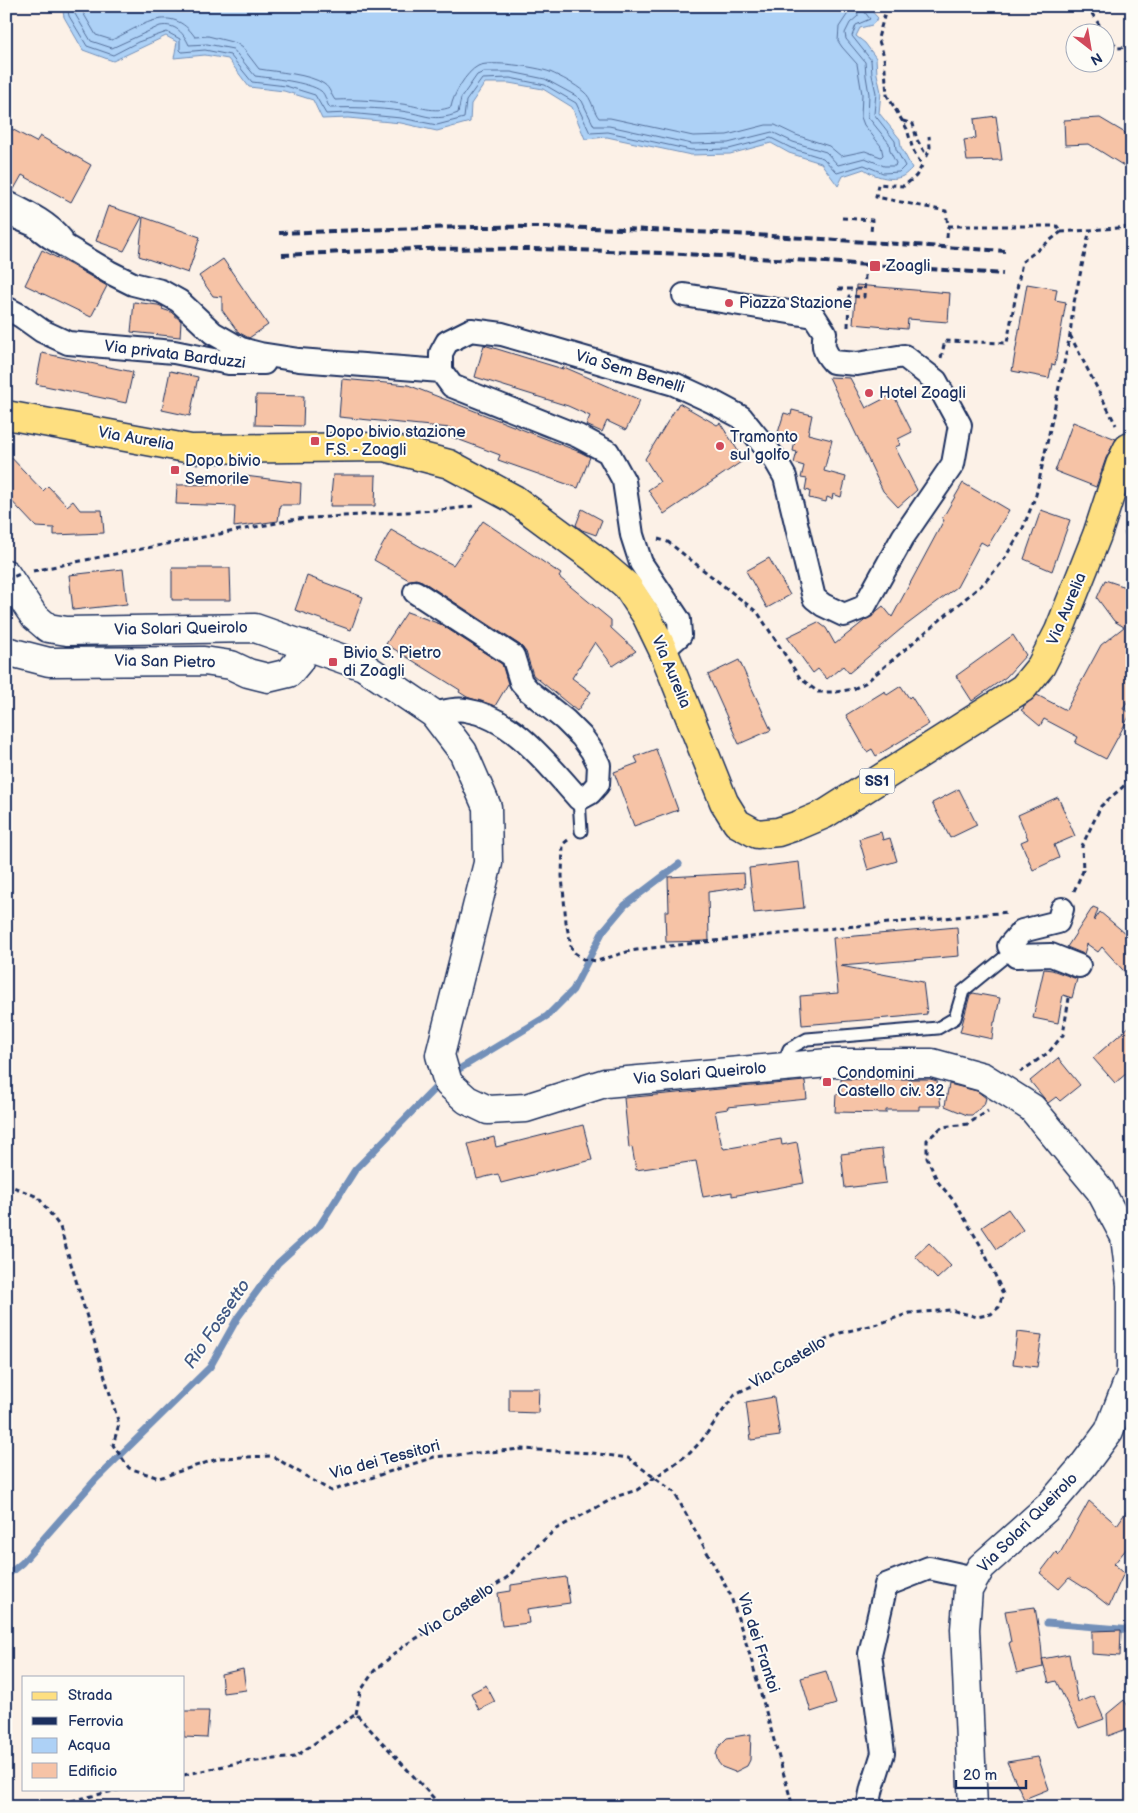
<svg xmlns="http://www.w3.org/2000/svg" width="1138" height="1813" font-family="'Balsamiq Sans',sans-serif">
<rect width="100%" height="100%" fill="#fcf1e7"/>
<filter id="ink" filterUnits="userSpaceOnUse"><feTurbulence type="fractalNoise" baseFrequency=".02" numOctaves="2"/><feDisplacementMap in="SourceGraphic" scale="10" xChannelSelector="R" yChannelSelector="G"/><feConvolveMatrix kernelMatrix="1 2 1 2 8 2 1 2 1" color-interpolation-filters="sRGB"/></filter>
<g filter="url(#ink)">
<path fill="#add1f6" stroke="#7390b9" d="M 62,6 L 867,6 L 878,18 L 872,25 L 860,28 L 856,36 L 865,43 L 876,58 L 877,74 L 881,92 L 879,113 L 900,139 L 901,147 L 912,168 C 909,171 906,174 903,176 C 892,182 873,176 864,169 L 843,176 L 838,186 L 821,163 L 789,153 L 771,143 L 730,154 L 691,155 L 607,137 L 585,139 L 572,107 L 543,89 L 509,83 L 485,83 L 471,104 L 470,122 L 437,131 L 401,123 L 348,118 L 322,119 L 313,100 L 284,91 L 249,87 L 228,59 L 205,55 L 174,58 L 177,42 L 166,36 L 113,61 L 83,50 L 64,17 Z"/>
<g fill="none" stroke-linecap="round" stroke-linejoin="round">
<path stroke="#55709b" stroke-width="1" d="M 67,6 L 69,16 L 87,46 L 113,55 L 138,42 L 167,32 L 180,39 L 180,50 L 182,52 L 205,50 L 230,55 L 252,82 L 286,86 L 315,95 L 326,114 L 348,113 L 401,118 L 437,125 L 464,118 L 466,101 L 482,79 L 510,78 L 545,85 L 576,103 L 590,133 L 608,132 L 691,150 L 729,149 L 771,138 L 791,148 L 823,158 L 837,173 L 864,165 L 883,173 L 899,172 L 905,166 L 896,149 L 895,141 L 874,114 L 876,93 L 872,75 L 871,60 L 852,36 L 856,25 L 870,19 L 864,11 L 863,6
M 74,6 L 75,14 L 91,41 L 112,48 L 160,26 C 176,23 184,34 189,45 L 207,44 L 233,49 L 255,76 C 270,78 309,82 321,91 C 326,95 326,103 330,108 C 354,107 378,108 401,111 C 425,114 433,123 458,113 L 461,98 L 477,75 L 484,72 L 511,72 L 545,79 L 578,97 L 582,101 L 594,126 L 609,126 L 692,144 L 728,143 L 772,132 L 793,142 L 826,152 L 838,165 L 865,158 L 884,166 L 895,166 L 896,163 L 890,151 L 889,143 L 868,117 L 869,94 L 866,76 L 865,62 L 846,39 L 845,33 L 850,23 L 858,16 L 857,6
M 81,6 L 82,11 L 96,35 L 112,40 C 141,26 171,2 195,37 L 208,36 L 236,43 L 243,48 L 259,69 C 277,72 310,74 324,84 C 330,88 331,95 335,100 C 357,99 380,101 402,104 C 420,106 433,114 451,107 C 453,95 466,72 478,66 C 490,60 537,67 550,72 C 561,77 575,84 584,92 C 592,98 593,111 599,118 L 610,118 L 693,136 L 727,135 L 766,125 L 775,125 L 796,135 L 829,146 L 841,156 L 865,151 L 881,157 L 883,155 L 881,146 L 864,125 L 861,117 L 862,94 L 857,64 L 842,47 L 838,41 L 839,27 L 849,12 L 849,6"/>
<path stroke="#7390b9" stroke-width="7" d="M 451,1074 L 547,1016 L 573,990 L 603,931 L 625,905 L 679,864
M 6,1576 L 22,1563 L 96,1479 L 210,1367 L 238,1317 L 278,1263 L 320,1225 L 355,1170 L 441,1082
M 1047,1623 L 1132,1630"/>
</g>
<path fill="#f6c3a6" stroke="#1b2f5e" d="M 996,116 L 1002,160 L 967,161 L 964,140 L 976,138 L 974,119 Z
M 1100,118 L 1132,137 L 1132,171 L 1089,144 L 1065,145 L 1064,120 Z
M 6,126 L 36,142 L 40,136 L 91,165 L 71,202 L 22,175 L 13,191 L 6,189 Z
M 108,206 L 142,217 L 124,251 L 96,241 Z
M 143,217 L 200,237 L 188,273 L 139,256 Z
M 42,250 L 71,265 L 107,286 L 91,317 L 25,285 Z
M 223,259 L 268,325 L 249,338 L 238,332 L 222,310 L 222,297 L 213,296 L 199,276 Z
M 1027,284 L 1057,289 L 1055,300 L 1066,302 L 1055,365 L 1052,364 L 1049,378 L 1012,371 Z
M 856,285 L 950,293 L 948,322 L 908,319 L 907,329 L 853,324 Z
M 134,302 L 158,305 L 163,307 L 162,309 L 171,312 L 181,321 L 180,337 L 131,332 Z
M 484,345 L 563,369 L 564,367 L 640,400 L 626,430 L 607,421 L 602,432 L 586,425 L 590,416 L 568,406 L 475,377 Z
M 42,353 L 133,372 L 126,403 L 36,384 Z
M 170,371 L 198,377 L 190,416 L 162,410 Z
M 829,377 L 850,378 L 866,408 L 893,394 L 912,432 L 898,439 L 900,445 L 895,447 L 917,490 L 898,507 L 883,491 Z
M 342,379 L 408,385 L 580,452 L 590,457 L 578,488 L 498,460 L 500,455 L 449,436 L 451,428 L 339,417 Z
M 256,395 L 304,396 L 303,426 L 255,425 Z
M 679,403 L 717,425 L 720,423 L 744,460 L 664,514 L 648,490 L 660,482 L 645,459 Z
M 792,410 L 812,415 L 808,434 L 832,440 L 824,471 L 846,477 L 841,497 L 833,494 L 832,499 L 827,497 L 826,502 L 809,498 L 810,491 L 805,490 L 807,479 L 801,478 L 804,466 L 794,463 L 797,452 L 793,451 L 795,441 L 777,436 L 784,413 L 791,415 Z
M 1073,422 L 1116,439 L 1106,458 L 1096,487 L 1055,471 Z
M 6,452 L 43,491 L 48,486 L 67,506 L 73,501 L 80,510 L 102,510 L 104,533 L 54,535 L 54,528 L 36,527 L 6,495 Z
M 237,475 L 301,483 L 300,505 L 280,505 L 278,521 L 234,527 L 235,506 L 176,504 L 177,485 L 236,484 Z
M 333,475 L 376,475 L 375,506 L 330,506 Z
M 963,483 L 1009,510 L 988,546 L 981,542 L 957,587 L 901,629 L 849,673 L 843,666 L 827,679 L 818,669 L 813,673 L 787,637 L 818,622 L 826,628 L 835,644 L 883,606 L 892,617 L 944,520 L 942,519 Z
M 582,509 L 602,520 L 596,535 L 582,530 L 576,525 Z
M 1041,510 L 1070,520 L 1052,571 L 1024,559 Z
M 483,521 L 561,574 L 559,577 L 611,620 L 611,628 L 636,651 L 613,666 L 595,642 L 572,678 L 591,692 L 577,711 L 533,675 L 526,652 L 520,645 L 422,581 L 416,579 L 409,580 L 374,560 L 391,530 L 453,565 Z
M 769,558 L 790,595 L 767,608 L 746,571 Z
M 172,568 L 230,568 L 231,600 L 172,600 Z
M 123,569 L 127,604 L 73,610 L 69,575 Z
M 307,576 L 363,597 L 351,630 L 295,610 Z
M 1105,580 L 1132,589 L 1132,694 L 1123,709 L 1131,713 L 1106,759 L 1075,743 L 1078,737 L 1044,719 L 1040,726 L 1021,710 L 1024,708 L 1023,707 L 1037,695 L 1066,710 L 1101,645 L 1124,627 L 1114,621 L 1097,598 Z
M 407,612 L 440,624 L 502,664 L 508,684 L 495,706 L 467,697 L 459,692 L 460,690 L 386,644 Z
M 1013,635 L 1026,655 L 1006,677 L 972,701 L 956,676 Z
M 739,660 L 771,730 L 739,744 L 708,675 Z
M 901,686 L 909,698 L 911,696 L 929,724 L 876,756 L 872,749 L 867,752 L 846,715 L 885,691 L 887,695 Z
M 656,749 L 678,810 L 634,826 L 614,772 L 638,763 L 635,757 Z
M 959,789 L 977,825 L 950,838 L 932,803 Z
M 1058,797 L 1075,836 L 1054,845 L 1059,858 L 1033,870 L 1021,842 L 1028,839 L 1018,815 Z
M 881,832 L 883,840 L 890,838 L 897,861 L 868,870 L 859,839 Z
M 799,862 L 804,908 L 754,913 L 749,868 Z
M 744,873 L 745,887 L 708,892 L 709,941 L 666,942 L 665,911 L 669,911 L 668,877 Z
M 1093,907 L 1098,909 L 1094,921 L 1100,912 L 1132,939 L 1132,980 L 1102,947 L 1098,952 L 1087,944 L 1084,954 L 1067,947 Z
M 957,927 L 959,956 L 841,966 L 923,982 L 927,1014 L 900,1017 L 802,1025 L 800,996 L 838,993 L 833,938 Z
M 1044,969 L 1052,970 L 1077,979 L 1072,998 L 1063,995 L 1058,1023 L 1033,1018 Z
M 973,993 L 1000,998 L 995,1022 L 994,1022 L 992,1039 L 960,1032 L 970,995 Z
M 1132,1024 L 1132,1069 L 1115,1083 L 1093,1058 Z
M 1058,1058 L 1080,1085 L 1060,1101 L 1056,1097 L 1048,1103 L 1030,1081 Z
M 841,1079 L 930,1079 L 937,1081 L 941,1106 L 919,1106 L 919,1110 L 886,1110 L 886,1113 L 835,1112 L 836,1094 L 841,1094 Z
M 805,1081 L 807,1099 L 727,1107 L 728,1109 L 715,1111 L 722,1147 L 723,1147 L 724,1149 L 781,1139 L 782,1145 L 797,1142 L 804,1183 L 732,1196 L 732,1192 L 703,1197 L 696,1161 L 636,1170 L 632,1147 L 629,1148 L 624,1098 Z
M 949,1084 L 977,1091 L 986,1098 L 984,1105 L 972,1115 L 967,1115 L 945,1106 Z
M 583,1125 L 592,1160 L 501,1183 L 498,1174 L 477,1179 L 468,1144 L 494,1137 L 496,1147 Z
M 882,1149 L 886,1183 L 845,1188 L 841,1154 Z
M 1008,1209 L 1023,1230 L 997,1249 L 982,1227 Z
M 929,1243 L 951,1266 L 937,1279 L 915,1256 Z
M 1017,1332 L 1042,1335 L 1037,1367 L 1013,1364 Z
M 509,1388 L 539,1388 L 538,1413 L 509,1412 Z
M 774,1397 L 780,1436 L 751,1440 L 746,1402 Z
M 1089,1501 L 1117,1525 L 1132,1503 L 1132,1542 L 1114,1564 L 1124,1573 L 1109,1606 L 1091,1592 L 1069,1578 L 1059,1589 L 1040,1573 L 1056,1552 L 1059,1555 Z
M 566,1577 L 570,1603 L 527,1609 L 529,1623 L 502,1626 L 498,1593 L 511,1591 L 511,1585 Z
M 1035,1607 L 1041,1643 L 1043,1667 L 1017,1673 L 1009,1643 L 1011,1642 L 1005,1611 Z
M 1121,1630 L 1120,1656 L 1092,1654 L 1092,1631 Z
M 1069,1654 L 1078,1703 L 1094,1696 L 1104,1719 L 1079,1728 L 1056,1681 L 1049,1683 L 1042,1659 Z
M 243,1669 L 246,1690 L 223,1693 L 221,1674 Z
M 826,1671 L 836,1704 L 811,1712 L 801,1678 Z
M 486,1685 L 495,1702 L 479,1710 L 471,1693 Z
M 1124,1700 L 1132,1712 L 1132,1727 L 1108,1736 L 1107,1714 Z
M 184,1711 L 209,1711 L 207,1738 L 184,1737 Z
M 751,1734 L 750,1760 L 747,1766 L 735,1772 L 722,1767 L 718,1762 L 716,1755 L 718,1748 L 722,1743 L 727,1738 Z
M 1038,1757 L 1049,1789 L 1024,1799 L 1007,1762 Z"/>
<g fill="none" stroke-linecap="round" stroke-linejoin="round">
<defs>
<path id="lane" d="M 6,196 C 28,207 51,217 66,236 L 64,244
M 579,799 L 581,831
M 782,1066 L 789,1049 L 807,1039 L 938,1028 L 955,1018 L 963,991 L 1012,951"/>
<path id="street" d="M 6,213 L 34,225 L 50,237 L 109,272 L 133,284 L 161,291 L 179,301 L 213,333 L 241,349 L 260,354 L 299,360 L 441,371
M 6,308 L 21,316 L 42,331 L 68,343 L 174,352 L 229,363 L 264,363
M 415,592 L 513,656 L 521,682 L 529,691 L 565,720 L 582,737 L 592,751 L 599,765 L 598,784 L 590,793 L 579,799 C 548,765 513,717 465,710 C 455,708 443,712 434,714
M 663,650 L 680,635 L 679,620 L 641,563 L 632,535 L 624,481 L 608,452 L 578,436 L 452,386 L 441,371 L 441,353 L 447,342 L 471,330 L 502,334 L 674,384 L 713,402 L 741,417 L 774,458 L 785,477 L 814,598 L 823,605 L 844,615 L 864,607 L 903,537 L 953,464 L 960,425 L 936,381 L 904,356 L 857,364 L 833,362 C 824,352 822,346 825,333 L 814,316 L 684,295
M 1062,909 L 1058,922 L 1022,931 L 1009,946 L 1016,956 L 1051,955 L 1079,966
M 868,1807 L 872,1788 L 883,1753 L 870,1654 L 886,1585 L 929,1568 L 974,1578"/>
<path id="secondary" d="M 6,574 L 34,616 L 48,628 L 67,631 L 255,628 L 363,666 L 434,714 L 463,752 L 487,807 L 488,863 L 440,1055 L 448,1083 L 467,1100 L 488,1110 L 526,1108 L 605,1083 L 829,1063 L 932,1063 L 983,1077 L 1032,1108 L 1100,1190 L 1125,1237 L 1131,1285 L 1131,1374 L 1109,1431 L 1083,1466 L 1048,1507 L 981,1567 L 968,1590 L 965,1629 L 973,1807
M 6,651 L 49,662 L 204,661 L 231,665 L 248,673 L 268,678 L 289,673 L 299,661 L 302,644"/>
<path id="primary" d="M 6,415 L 191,449 L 384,447 L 449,464 L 514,499 L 599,562 L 627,586 L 646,615 L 663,650 L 724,802 L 737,823 L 757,834 L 778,832 L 799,825 L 825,814 L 1023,688 L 1041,666 L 1059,631 L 1097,535 L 1120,465 L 1128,448 L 1132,446"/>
</defs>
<use href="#lane" stroke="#1b2f5e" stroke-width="15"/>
<use href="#street" stroke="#1b2f5e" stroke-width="26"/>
<use href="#secondary" stroke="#1b2f5e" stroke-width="31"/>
<use href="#primary" stroke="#1b2f5e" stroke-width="31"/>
<path stroke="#1b2f5e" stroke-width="3" stroke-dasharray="5 4" stroke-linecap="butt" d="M 887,6 L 878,38 L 884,56 L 887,95 L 907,129 L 913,150 L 922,166 L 916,176 L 904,186 L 878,184 L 876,197 L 946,211 L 948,226 L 1057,226 L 1061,232
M 1087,6 L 1104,32
M 1106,35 L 1118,48 L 1132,47
M 903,121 L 913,124 L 917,140 L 927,156 L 930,147 L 929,136
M 842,218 L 872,220 L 871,233
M 1061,232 L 1132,227
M 947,238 L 948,226
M 838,289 L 865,289
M 848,327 L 849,296 L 864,297 L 865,275
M 1070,335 L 1116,425
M 941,358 L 945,341 L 1007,343 L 1022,262 L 1061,232
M 1125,532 L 1132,549
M 658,539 L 668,542 L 758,613 L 800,678 L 818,692 L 836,692 L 853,689 L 865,683 L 984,583 L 1003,561 L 1023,528 L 1036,495 L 1070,335 L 1073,307 L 1090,229
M 33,571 L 105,556 L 297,519 L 452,509 L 473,506
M 568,840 L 563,844 L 562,876 L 566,922 L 572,951 L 583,959 L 597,961 L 630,951 L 651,948 L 824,929 L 1009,912
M 1074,891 L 1083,871 L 1082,846 L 1101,806 L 1125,785 L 1132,760
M 1020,1072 L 1048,1053 L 1063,1035 L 1069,998
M 6,1184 L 38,1197 L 60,1227 L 119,1424 L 113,1445 L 129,1468 L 159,1478 L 220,1458 L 272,1456 L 331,1491 L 434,1457 L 522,1449 L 592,1453 L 628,1458 L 674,1492 L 730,1594 L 749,1652 L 793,1807
M 356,1714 L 360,1692 L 374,1671 L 405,1645 L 439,1625 L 509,1576 L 525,1557 L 556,1529 L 618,1496 L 637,1490 L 690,1453 L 702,1440 L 735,1394 L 758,1383 L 803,1351 L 840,1333 L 878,1324 L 910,1313 L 951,1310 L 977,1317 L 991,1314 L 999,1307 L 1003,1294 L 995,1275 L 981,1246 L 954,1201 L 938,1182 L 927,1158 L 927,1140 L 942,1127 L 968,1124 L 988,1111
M 184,1775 L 237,1763 L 295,1757 L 356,1714 L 442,1807
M 45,1807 L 122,1789"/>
<use href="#lane" stroke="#fdfcf7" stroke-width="11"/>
<use href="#street" stroke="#fdfcf7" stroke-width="22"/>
<use href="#secondary" stroke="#fdfcf7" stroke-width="28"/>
<use href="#primary" stroke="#fedf80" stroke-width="28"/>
<path stroke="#1b2f5e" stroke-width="4" stroke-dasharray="8 4" stroke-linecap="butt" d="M 279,233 C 365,230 451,226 537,227 C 693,229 849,241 1005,251
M 282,255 C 329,253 375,250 422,249 C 616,246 810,261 1003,274"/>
<path stroke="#1b2f5e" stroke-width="3" stroke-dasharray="5 4" stroke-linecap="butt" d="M 6,580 L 20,574"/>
</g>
</g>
<g fill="#d1495b" stroke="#fdfcf7" stroke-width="2">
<rect x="869" y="260" width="12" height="12" rx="2.5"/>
<circle cx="729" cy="303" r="5"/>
<circle cx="869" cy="393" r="5"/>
<rect x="310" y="436" width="10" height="10" rx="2.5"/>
<circle cx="720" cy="446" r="5"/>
<rect x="170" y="465" width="10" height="10" rx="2.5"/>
<rect x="328" y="657" width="10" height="10" rx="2.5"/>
<rect x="822" y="1077" width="10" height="10" rx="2.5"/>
</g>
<g text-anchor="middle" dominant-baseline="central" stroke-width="4" stroke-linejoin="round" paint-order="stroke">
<rect fill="#fdfcf7" stroke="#5f6c8c" stroke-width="1" x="859.5" y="768.5" width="35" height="25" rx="4"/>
<g font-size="15" font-weight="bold" fill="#1b2f5e">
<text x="877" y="781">SS1</text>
</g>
<g font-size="16" fill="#1b2f5e" stroke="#fdfcf7" text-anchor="start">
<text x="886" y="266">Zoagli</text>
<text x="739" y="303">Piazza Stazione</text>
<text x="879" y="393">Hotel Zoagli</text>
<text x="325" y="432">Dopo bivio stazione<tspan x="325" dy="18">F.S. - Zoagli</tspan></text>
<text x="730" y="437">Tramonto<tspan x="730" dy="18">sul golfo</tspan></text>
<text x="185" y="461">Dopo bivio<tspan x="185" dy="18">Semorile</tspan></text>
<text x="343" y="653">Bivio S. Pietro<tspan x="343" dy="18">di Zoagli</tspan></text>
<text x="837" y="1073">Condomini<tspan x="837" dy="18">Castello civ. 32</tspan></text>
</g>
<g font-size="16" fill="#1b2f5e" stroke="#fdfcf7">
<text transform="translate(175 355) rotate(7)">Via privata Barduzzi</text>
<text transform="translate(630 372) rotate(17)">Via Sem Benelli</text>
<text transform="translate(136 439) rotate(10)">Via Aurelia</text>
<text transform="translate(1067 609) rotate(-67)">Via Aurelia</text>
<text transform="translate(181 629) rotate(-1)">Via Solari Queirolo</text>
<text transform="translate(165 662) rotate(1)">Via San Pietro</text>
<text transform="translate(671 672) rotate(67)">Via Aurelia</text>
<text transform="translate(700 1074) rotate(-5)">Via Solari Queirolo</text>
<text transform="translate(788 1363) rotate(-31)">Via Castello</text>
<text transform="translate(385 1460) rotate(-15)">Via dei Tessitori</text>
<text transform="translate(1028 1523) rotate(-45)">Via Solari Queirolo</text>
<text transform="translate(457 1611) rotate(-34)">Via Castello</text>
<text transform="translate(758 1643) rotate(72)">Via dei Frantoi</text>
</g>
<g font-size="18" font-style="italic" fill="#405884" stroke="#fdfcf7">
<text transform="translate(217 1324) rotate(-56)">Rio Fossetto</text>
</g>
</g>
<rect width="1138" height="1813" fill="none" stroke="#fdfcf7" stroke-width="25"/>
<rect x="12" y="12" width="1113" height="1788" fill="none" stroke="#1b2f5e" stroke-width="2" filter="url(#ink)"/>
<rect x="22" y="1676" width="162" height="115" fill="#fdfcf7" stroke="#a3aaba"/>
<rect x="32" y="1692" width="25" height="8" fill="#fedf80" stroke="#a3aaba"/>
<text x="68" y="1700" font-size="15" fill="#1b2f5e">Strada</text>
<rect x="32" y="1717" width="25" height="8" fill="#1b2f5e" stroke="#a3aaba"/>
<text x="68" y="1726" font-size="15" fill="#1b2f5e">Ferrovia</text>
<rect x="32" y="1738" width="25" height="15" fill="#add1f6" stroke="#a3aaba"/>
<text x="68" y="1750" font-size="15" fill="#1b2f5e">Acqua</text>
<rect x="32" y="1763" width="25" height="15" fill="#f6c3a6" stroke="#a3aaba"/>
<text x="68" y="1776" font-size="15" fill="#1b2f5e">Edificio</text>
<g transform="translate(1090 48) rotate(149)"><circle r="24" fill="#fdfcf7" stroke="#a3aaba"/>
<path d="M0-4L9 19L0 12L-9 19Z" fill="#d1495b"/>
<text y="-8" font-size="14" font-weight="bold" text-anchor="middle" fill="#1b2f5e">N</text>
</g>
<path d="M956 1780v8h70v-8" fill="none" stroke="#1b2f5e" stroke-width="2.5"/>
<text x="963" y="1780" font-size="15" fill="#1b2f5e" stroke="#fdfcf7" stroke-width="4" paint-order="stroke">20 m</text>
</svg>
